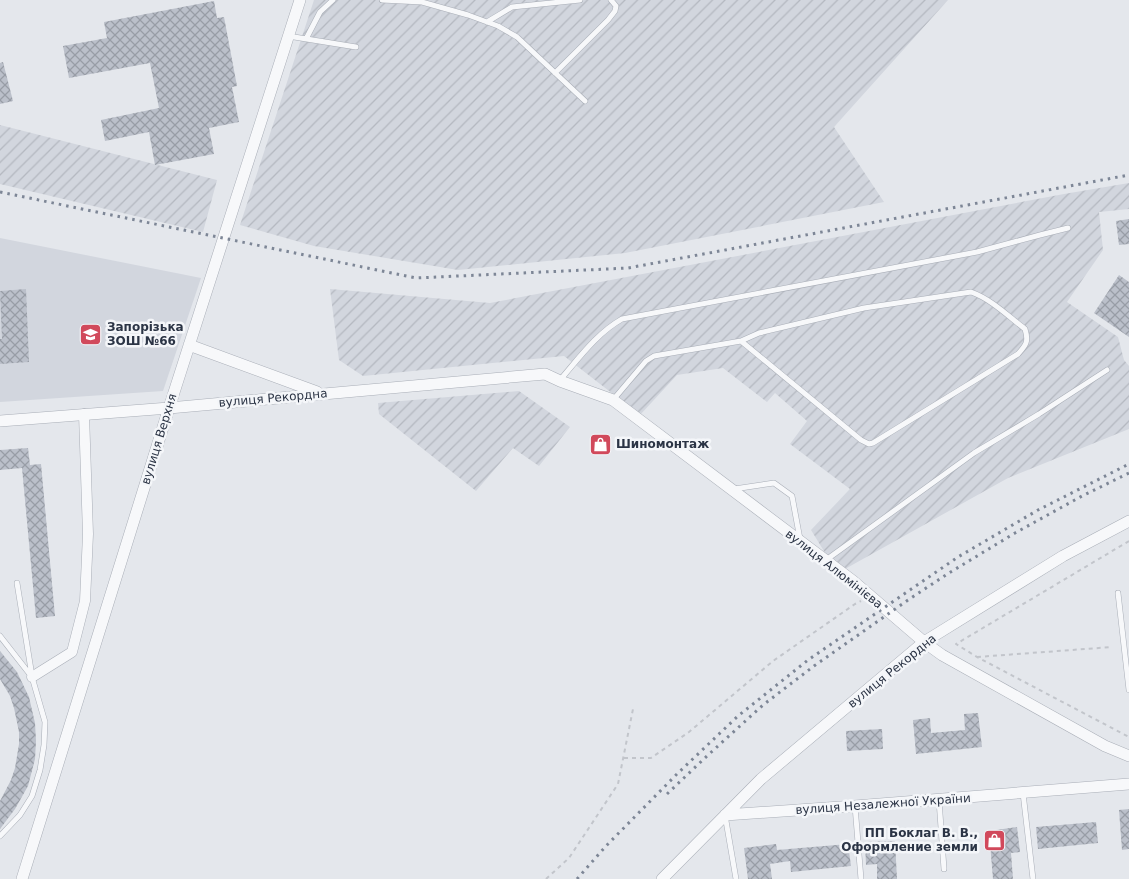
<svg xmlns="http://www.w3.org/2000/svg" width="1129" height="879" font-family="'DejaVu Sans',sans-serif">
<defs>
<pattern id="industrial-furrows" width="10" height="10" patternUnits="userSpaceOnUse" patternTransform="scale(1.25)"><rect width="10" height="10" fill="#d2d6de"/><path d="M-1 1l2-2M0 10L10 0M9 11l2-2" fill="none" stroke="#b4b8c0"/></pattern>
<pattern id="building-cross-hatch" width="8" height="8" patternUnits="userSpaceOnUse" patternTransform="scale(1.25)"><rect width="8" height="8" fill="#bbc0ca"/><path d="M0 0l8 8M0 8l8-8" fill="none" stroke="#989da6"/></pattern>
</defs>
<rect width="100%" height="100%" fill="#e4e7ec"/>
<path fill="#d2d6de" d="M 0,238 L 201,278 L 163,391 L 0,402 Z"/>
<path fill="url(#industrial-furrows)" d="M 314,0 L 948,0 L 834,127 L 884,202 L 625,253 L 458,270 L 314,246 L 240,225 Z
M 0,125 L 217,180 L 203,232 L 0,184 Z
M 1129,183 L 1129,209 L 1099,212 L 1103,250 L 1067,302 L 1118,337 L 1124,360 L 1129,366 L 1129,429 L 1008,478 L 845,569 L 827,556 L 811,530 L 850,489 L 790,444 L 807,421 L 775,393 L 767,402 L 723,368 L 677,375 L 640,415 L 564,356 L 363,376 L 339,360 L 330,289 L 490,303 L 1064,194 Z
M 519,391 L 570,427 L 539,466 L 513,448 L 476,491 L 379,414 L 378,403 Z"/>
<path fill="url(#building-cross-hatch)" d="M 214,1 L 217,18 L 224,17 L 237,86 L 232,87 L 239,122 L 209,128 L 214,154 L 155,165 L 149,132 L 105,141 L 101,120 L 159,108 L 150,63 L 69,78 L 63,46 L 107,38 L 104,22 Z
M 3,62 L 13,101 L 0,104 L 0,63 Z
M 1129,219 L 1129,244 L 1119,245 L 1116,221 Z
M 1119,275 L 1129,282 L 1129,337 L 1094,313 Z
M 26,289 L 29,362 L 0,364 L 0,339 L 2,339 L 0,291 Z
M 28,448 L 30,465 L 41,464 L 55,616 L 36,618 L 22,468 L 0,470 L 0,450 Z
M 0,651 L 17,672 L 29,697 L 35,723 L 36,741 L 35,759 L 28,786 L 15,809 L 0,829 L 0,801 L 11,780 L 15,768 L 19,744 L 19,732 L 14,708 L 10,696 L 0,679 Z
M 978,713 L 982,747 L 916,754 L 913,720 L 930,718 L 931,733 L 965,730 L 964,714 Z
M 882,729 L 883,749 L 847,751 L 846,731 Z
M 1129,809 L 1129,849 L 1122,850 L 1119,810 Z
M 1096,822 L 1098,843 L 1038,849 L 1036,827 Z
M 1017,827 L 1020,852 L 1011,853 L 1013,879 L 993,879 L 989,831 Z
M 895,841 L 897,879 L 877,879 L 877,864 L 866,865 L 865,842 Z
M 776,844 L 777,850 L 848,844 L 851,866 L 791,872 L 790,861 L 770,864 L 772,879 L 748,879 L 744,848 Z"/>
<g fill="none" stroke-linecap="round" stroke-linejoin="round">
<defs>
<path id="service" d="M 382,0 L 422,2 L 468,15 L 498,26 L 517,37 L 585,101
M 487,22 L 512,7 L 580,0
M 288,36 L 356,47
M 306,39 L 320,12 L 333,0
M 555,73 L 608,20 L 615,11 L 616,6 L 611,0
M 560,380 C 579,358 597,333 622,319 L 977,252 L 1040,235 L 1068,228
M 613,400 L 646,361 L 654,356 L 741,341 L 861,440 L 869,444 L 873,443 L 1018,354 C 1026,345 1029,342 1025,329 C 1008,316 991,299 971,292 L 864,308 L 759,333 L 741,341
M 734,489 L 774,483 L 792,496 L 800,539
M 826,560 L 974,453 L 1039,414 L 1107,370
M 17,583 L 32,676
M 1118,593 L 1129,690
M 0,636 L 32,677 L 45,722 L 44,745 L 40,770 L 32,796 L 20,815 L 0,836
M 1023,793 L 1033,879
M 939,800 L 944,869
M 855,806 L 861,879
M 725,815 L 736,879"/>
<path id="minor" d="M 32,677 L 72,652 L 85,601 L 88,534 L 84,414"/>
<path id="tertiary" d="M 189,345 L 317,392
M 0,421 L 169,408 L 545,374 L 560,381 L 613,400 L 853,581 L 924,642 L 942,655 L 1105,746 L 1129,756
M 725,815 L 855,806 L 1129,784
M 22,879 L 169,408 L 300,0
M 662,879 L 761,779 L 924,642 L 1063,556 L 1129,521"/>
</defs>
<use href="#service" stroke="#a9aeb7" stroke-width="6"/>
<use href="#minor" stroke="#a9aeb7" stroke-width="11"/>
<use href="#tertiary" stroke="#a9aeb7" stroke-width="12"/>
<path stroke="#c2c5cb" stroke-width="2" stroke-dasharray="4 4" stroke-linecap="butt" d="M 1129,541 L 956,644 L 977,657 L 1129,737
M 977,657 L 1112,647
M 624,758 L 651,758 L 689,732 L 773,661 L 855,604 L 861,601
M 546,879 L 569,858 L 618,784 L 633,709"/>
<use href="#service" stroke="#f7f8fa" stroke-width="5"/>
<use href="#minor" stroke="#f7f8fa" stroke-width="10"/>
<use href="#tertiary" stroke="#f7f8fa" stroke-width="11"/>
<path stroke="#7d8696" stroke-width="3" stroke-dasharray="2.5 5" stroke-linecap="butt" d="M 0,192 L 416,278 L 628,268 L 1129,175
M 667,794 L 707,756 L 763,705 L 814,666 L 908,600 L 949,573 L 1015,533 L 1082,496 L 1129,473
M 577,879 L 606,846 L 677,774 L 738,716 L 808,660 L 958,557 L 1038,510 L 1129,464"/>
</g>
<defs>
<symbol id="school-square" viewBox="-11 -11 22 22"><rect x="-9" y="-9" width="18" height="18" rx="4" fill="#d1495b" stroke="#f4f6f9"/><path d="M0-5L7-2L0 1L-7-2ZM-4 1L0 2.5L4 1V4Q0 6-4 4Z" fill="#fff"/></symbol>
<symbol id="shop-square" viewBox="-11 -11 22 22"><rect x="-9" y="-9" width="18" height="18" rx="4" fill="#d1495b" stroke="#f4f6f9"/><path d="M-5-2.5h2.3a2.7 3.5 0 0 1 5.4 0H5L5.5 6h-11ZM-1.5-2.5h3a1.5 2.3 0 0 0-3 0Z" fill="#fff"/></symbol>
</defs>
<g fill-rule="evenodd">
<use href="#school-square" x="78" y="322" width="25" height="25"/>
<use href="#shop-square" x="588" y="432" width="25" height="25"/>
<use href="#shop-square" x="982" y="828" width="25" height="25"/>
</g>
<g text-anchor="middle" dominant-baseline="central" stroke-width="5" stroke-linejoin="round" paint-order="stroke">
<g font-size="12" font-weight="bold" fill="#2b3445" stroke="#f4f6f9" text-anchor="start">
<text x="107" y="327">Запорізька<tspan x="107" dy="14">ЗОШ №66</tspan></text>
<text x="616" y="444">Шиномонтаж</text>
<text x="978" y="833" text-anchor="end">ПП Боклаг В. В.,<tspan x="978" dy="14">Оформление земли</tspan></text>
</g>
<g font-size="12" fill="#2b3445" stroke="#f4f6f9">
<text transform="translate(273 398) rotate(-5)">вулиця Рекордна</text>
<text transform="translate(159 439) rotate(-73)">вулиця Верхня</text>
<text transform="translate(834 569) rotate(38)">вулиця Алюмінієва</text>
<text transform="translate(892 671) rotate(-39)">вулиця Рекордна</text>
<text transform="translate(883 804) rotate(-4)">вулиця Незалежної України</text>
</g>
</g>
</svg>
